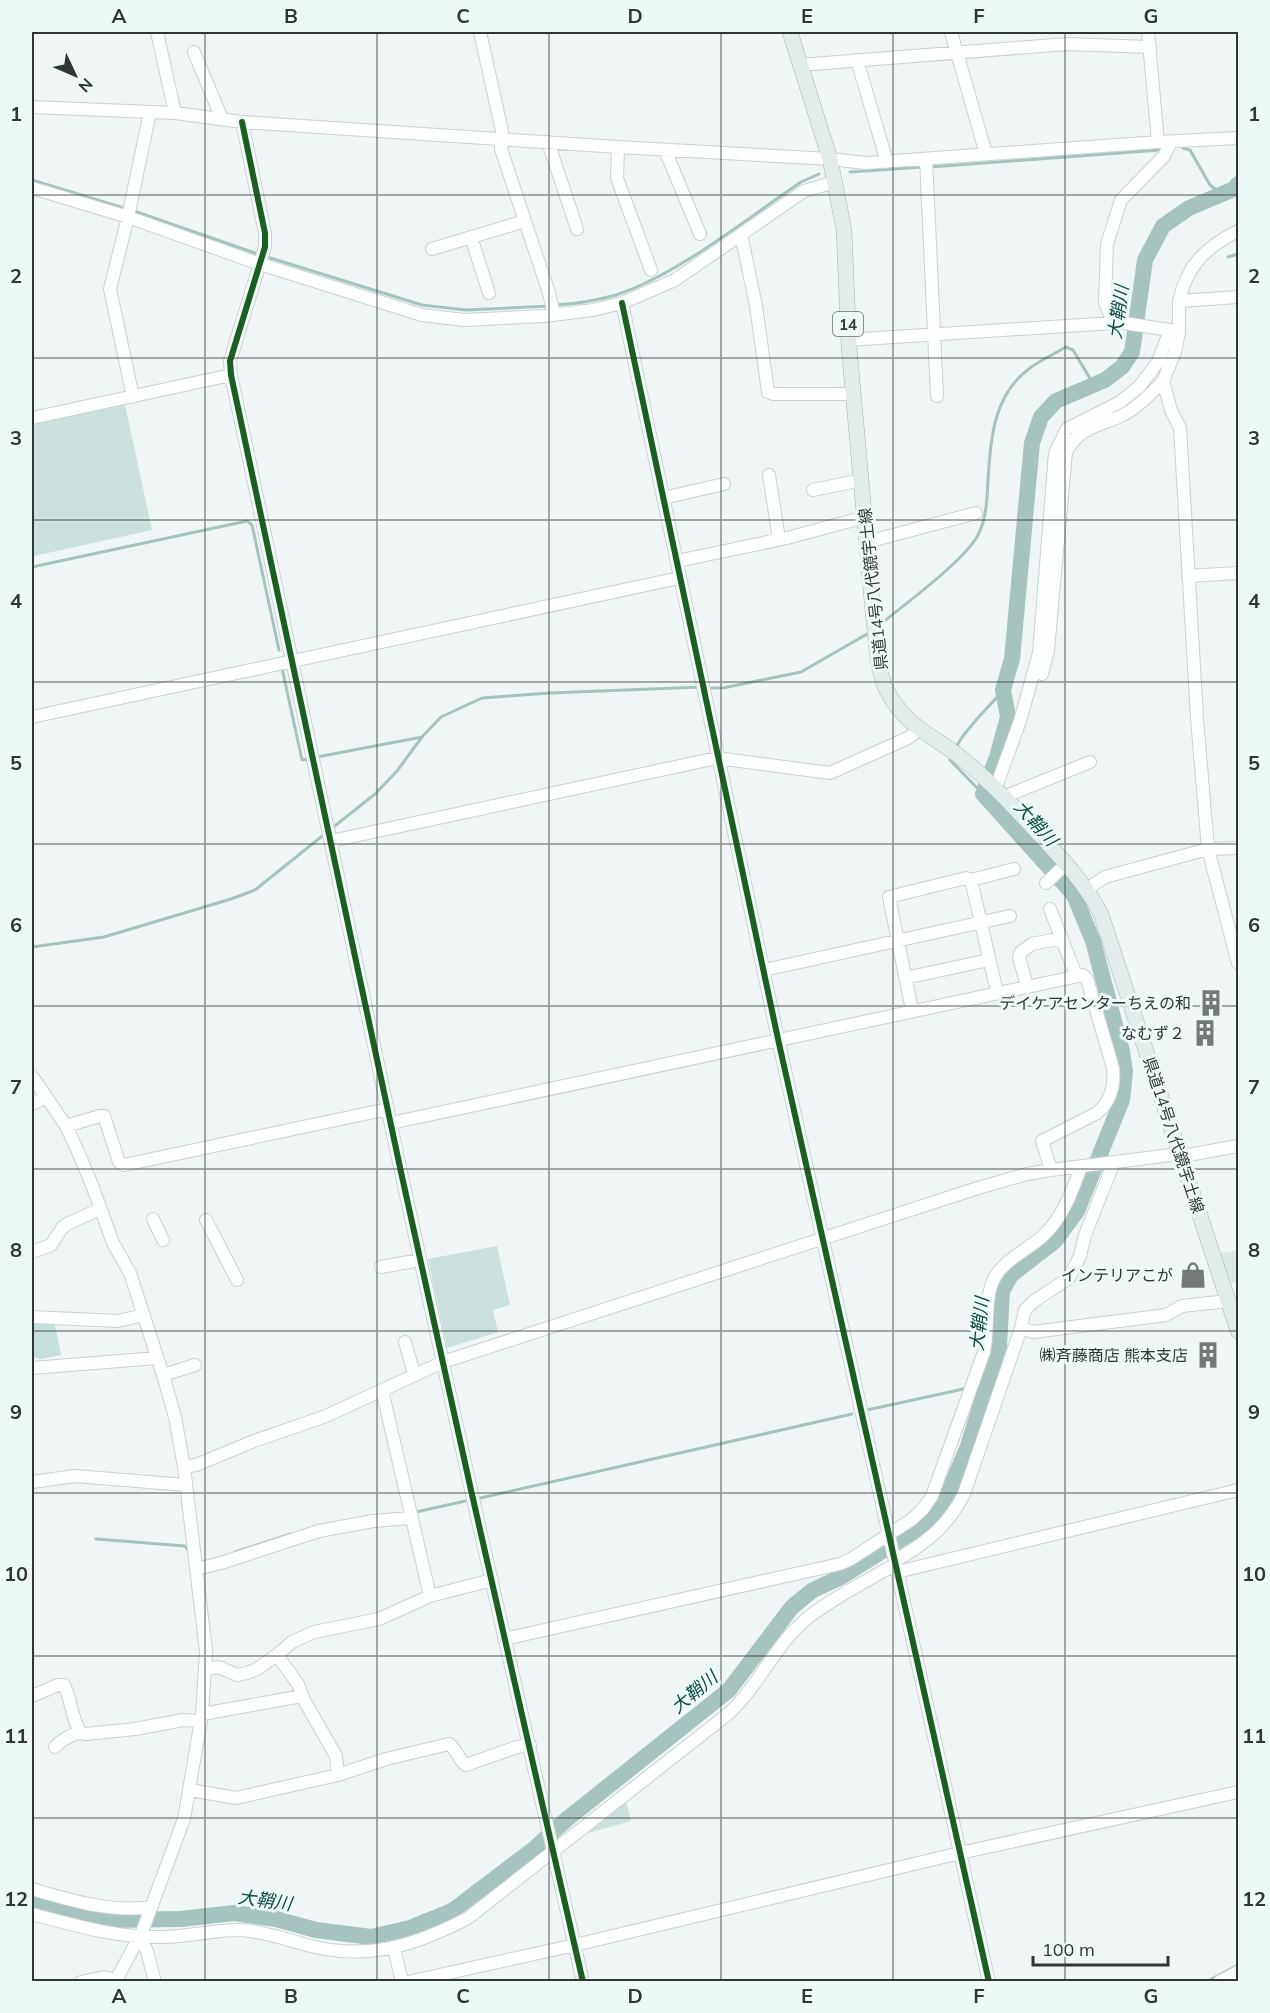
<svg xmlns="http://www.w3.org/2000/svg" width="1270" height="2013" font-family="Mulish,'Noto Sans JP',sans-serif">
<rect width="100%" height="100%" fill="#f0f6f5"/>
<path fill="#dbe9e7" d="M 1238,1250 L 1238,1282 L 1230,1283 L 1219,1253 Z"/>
<path fill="#cae1dd" d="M 124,400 L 152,530 L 34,556 L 32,546 L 32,420 Z
M 497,1246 L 510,1305 L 493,1310 L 498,1332 L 447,1348 L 428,1259 Z
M 626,1801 L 631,1821 L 588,1833 Z"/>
<path fill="#c5dfdb" d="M 32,1321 L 54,1321 L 61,1355 L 41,1359 L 32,1357 Z"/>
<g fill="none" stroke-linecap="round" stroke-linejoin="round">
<path stroke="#a5c4bf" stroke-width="3" d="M 1183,148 L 1190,150 L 1210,185 L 1221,194
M 930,167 L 1160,150
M 850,172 L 923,167
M 32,180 L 127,209
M 134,211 L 258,254
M 264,256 L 422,305 L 466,310 L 550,306
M 1228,257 L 1238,254
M 556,305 C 575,304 598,300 616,295 C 679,274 746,219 801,182 L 819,174
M 32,567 L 247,521 L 252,525 L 279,650
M 882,623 C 905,604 968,558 979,533 C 987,516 987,497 988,479 C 991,438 993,395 1030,368 C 1041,360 1054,354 1066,347 L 1073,350 L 1094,385
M 282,668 L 302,760 L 310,759
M 707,688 L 723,688 L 801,672 L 867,634
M 956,747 C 968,725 988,709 1003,690
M 952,756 L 950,760 L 983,794
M 317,757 L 422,737
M 331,829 L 375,794 L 397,771 L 422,737 L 441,717 L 482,698 L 550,693 L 701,687
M 32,947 L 104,937 L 231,899 L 255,890 L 326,833
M 974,1386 L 986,1384
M 867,1410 L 968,1388
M 476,1499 L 852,1414
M 416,1512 L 470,1500
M 96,1539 L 185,1546 L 188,1550
M 235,1552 L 291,1534
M 1206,1982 L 1238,1965"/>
<path stroke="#a5c4bf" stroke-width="16" d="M 32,1901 L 59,1910 L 108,1920 L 181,1919 L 234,1913 L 276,1919 L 316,1930 L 371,1937 L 410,1928 L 452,1911 L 535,1848 L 567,1819 L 729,1690 L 792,1607 L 813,1590 L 841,1577 L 930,1521 L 945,1501 L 968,1446 L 999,1346 L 1002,1291 L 1011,1275 L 1055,1241 L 1077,1211 L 1122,1100 L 1125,1072 L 1122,1051 L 1093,941 L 1074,895 L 983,794 L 997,757 L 1008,717 L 1003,690 L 1012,659 L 1032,443 L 1041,417 L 1056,401 L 1105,380 L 1122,367 L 1132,352 L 1145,260 L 1163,226 L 1189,208 L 1234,189 L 1238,184"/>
<defs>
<path id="minor" d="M 157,32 L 175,113
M 480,32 L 502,131 L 501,149 L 549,293 L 554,314
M 951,32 L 986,154
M 1148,32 L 1158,142
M 194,52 L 222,119
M 857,60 L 887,162
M 800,65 L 1067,44 L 1150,47
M 32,107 L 175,113 L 242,122 L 618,147 L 830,159 L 866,163 L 1158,142 L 1238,138
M 242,122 L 265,233 L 265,247 L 230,361 L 231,375 C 310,747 388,1119 471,1490 C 507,1654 546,1818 583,1982
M 548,142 L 577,229
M 618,147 L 617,178 L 651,270
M 665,150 L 700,234
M 926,159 L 937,396
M 32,188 L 128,217 L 260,264 L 422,315 L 464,320 L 544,316 L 593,310 L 622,303 L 675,280 L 804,191 L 835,182
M 741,234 L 756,306 L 768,392 L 773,394 L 854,394
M 471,237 L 489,293
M 432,249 L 525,221
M 1238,297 L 1179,301 L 1179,332 L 1175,352 L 1163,381 L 1171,410 L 1180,428 L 1197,718 L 1208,849 L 1238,963
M 1179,301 C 1187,265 1206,247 1238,231
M 622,303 L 778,1039 L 989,1982
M 1113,323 L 1105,302 L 1107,244 L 1121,200 L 1164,156 L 1171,142
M 848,340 L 1113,323 L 1124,323 L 1176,331
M 133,397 L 110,289 L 128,217 L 150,112
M 32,418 L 231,375
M 769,475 L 779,539
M 813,490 L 862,480
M 663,498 L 724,484
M 867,542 L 976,513
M 677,561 L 787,538 L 865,517
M 1188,576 L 1238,573
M 1042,674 L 1048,650 L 1066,452 C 1081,425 1098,427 1123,415 C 1138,407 1151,394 1163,381
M 32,717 L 679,578
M 996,787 L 1020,721 L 1039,653 L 1055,453 L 1067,429 L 1120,402 L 1139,387 L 1158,362 L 1170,330
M 1007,800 L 1011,794 L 1090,762
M 331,841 L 717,758 L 830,773 L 908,738 L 919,730
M 971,880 L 997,992
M 1046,883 L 1066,864
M 1087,889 L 1105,877 L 1208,849 L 1238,848
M 1050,909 L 1076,975
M 764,970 L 1010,916
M 905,978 L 989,960
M 1027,986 L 1019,957 L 1021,952 L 1032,944 L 1062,938
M 912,1010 L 889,897 L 966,878 L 971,880 L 1014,869
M 32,1076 L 66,1126 L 76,1147 L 92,1185 L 113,1243 L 130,1273 L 163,1375 L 175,1417 L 184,1467 L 206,1651 L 202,1714 L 184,1819 L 142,1932 L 115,1982
M 32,1104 L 45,1098
M 391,1123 L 1083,975 L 1087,979 L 1113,1068 C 1115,1086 1111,1101 1097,1113 L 1042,1141 L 1051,1170
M 66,1126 L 100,1116 L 104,1116 L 119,1162 L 124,1165 L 388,1109
M 153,1219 L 163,1240
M 206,1220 L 237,1280
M 32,1252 L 51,1245 L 62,1228 L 67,1224 L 100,1209
M 381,1267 L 420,1260
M 32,1317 L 118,1321 L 144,1315
M 1021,1328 L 1033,1332 L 1166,1315 L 1182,1306 L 1228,1301
M 405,1342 L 414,1374
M 32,1368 L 157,1358
M 163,1375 L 195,1365
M 382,1390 L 430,1596
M 184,1467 L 196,1465 L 254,1441 L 326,1416 L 443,1362 L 978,1188 L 1027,1174 L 1051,1170 L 1171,1155 L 1188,1155 L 1238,1146
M 32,1482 L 75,1476 L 186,1485
M 895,1561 C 927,1542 947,1527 964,1494 L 1021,1328 L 1025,1310 L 1034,1301 L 1069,1278 L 1080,1256 L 1085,1235 L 1114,1162
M 196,1569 L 221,1563 L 319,1531 L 373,1521 L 411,1518
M 897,1572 L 1238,1490
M 504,1639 L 840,1564 L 851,1559 L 911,1520 L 923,1509 L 932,1496 L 984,1352 C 989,1331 984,1298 994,1279 C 1004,1259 1028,1250 1043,1236 C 1063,1217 1072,1192 1081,1167
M 277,1655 L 298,1684 L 304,1700 L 336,1756 L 338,1775 L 386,1759 L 449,1744 C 457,1749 458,1760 466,1765 L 517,1747 L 530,1745
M 206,1669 L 219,1667 L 237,1675 L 247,1673 L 257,1669 L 277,1655 L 292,1642 L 314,1632 L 379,1619 L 430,1596 L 492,1580
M 32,1696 L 58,1685 L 64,1685 C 72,1700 71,1719 81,1733
M 202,1714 L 302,1696
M 55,1747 C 62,1739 76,1731 86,1734 L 135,1729 L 183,1720 L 200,1721
M 190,1790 L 236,1798 L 338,1775
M 32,1889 C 69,1900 112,1913 151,1907
M 32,1914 C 73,1925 118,1938 162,1937 C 187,1937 213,1930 239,1930 C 264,1931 290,1941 315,1947 C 371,1960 418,1944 468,1918 L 728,1714 C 758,1687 774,1647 804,1621 C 827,1601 857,1587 883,1571 L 896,1565
M 139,1937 L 147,1951 L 155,1982
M 394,1948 L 402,1982
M 81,1982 L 104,1977 L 116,1980
M 408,1982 L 575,1945 L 960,1853 L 1238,1792
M 1219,1982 L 1238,1972"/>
<path id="major" d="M 790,32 L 830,159 L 844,230 L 849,347 L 874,623 C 877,648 877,676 891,698 C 911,730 938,738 964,760 C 992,783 1015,808 1039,834 C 1064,861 1084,882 1101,914 L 1238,1331"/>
</defs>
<use href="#minor" stroke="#ccd1d0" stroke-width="14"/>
<use href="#major" stroke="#a3b5b2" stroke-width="16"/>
<use href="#minor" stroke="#fdfefe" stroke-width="12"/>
<use href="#major" stroke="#e2edeb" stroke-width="15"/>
<defs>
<path id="cycleway" d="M 242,122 L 265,233 L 265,247 L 230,361 L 231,375 C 310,747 388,1119 471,1490 C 507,1654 546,1818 583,1982
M 622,303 L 778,1039 L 989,1982"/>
</defs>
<use href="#cycleway" stroke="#edf9f7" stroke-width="10"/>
<use href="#cycleway" stroke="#1b5e20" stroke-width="6"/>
</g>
<path fill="none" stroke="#313635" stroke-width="1.5" stroke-opacity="0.55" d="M 205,32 L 205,1982M 377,32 L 377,1982M 549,32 L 549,1982M 721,32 L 721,1982M 893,32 L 893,1982M 1065,32 L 1065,1982M 32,195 L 1238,195M 32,358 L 1238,358M 32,520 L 1238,520M 32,682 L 1238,682M 32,844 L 1238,844M 32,1006 L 1238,1006M 32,1169 L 1238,1169M 32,1331 L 1238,1331M 32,1493 L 1238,1493M 32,1656 L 1238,1656M 32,1818 L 1238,1818"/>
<defs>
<symbol id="building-bare" viewBox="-9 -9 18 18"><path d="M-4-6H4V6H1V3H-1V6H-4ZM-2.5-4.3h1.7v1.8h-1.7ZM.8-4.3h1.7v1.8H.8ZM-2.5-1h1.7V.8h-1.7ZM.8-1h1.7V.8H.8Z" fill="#747978" stroke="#edf9f7" stroke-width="2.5" paint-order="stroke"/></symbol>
<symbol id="shop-bare" viewBox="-9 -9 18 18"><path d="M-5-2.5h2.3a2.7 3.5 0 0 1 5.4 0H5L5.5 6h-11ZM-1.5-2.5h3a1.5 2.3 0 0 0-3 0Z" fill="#747978" stroke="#edf9f7" stroke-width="2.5" paint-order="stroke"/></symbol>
</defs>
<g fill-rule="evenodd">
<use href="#building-bare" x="1192" y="984" width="38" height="38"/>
<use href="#building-bare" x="1186" y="1014" width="38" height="38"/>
<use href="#shop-bare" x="1174" y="1256" width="38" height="38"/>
<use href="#building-bare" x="1189" y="1336" width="38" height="38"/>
</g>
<g text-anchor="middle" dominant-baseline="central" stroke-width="6" stroke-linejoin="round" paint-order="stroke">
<rect fill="#edf9f7" stroke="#69706f" stroke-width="1.5" x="833" y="312" width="30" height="24" rx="4.5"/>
<g font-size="15" font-weight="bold" fill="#313635">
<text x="848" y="324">14</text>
</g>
<g font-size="16" fill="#313635" stroke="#edf9f7">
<text transform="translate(873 589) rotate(-96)">県道14号八代鏡宇土線</text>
<text transform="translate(1174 1135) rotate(72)">県道14号八代鏡宇土線</text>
</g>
<g font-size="16" fill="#313635" stroke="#edf9f7" text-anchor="end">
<text x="1191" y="1003">デイケアセンターちえの和</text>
<text x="1185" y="1033">なむず２</text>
<text x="1173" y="1275">インテリアこが</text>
<text x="1188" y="1355">㈱斉藤商店 熊本支店</text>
</g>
<g font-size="18" font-style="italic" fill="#0d4b44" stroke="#edf9f7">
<text transform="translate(1118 312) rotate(-82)">大鞘川</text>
<text transform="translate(1036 823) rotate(48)">大鞘川</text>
<text transform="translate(979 1324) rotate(-84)">大鞘川</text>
<text transform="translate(694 1692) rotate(-40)">大鞘川</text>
<text transform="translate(265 1900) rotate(8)">大鞘川</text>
</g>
</g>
<rect width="1270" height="2013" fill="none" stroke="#edf9f7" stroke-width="66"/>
<g transform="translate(75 75) rotate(134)" stroke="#edf9f7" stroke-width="4.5" paint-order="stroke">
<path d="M0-4.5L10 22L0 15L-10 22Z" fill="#313635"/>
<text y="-9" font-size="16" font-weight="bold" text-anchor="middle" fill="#313635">N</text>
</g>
<path d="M1033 1956v9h135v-9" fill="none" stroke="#313635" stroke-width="3"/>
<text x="1042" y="1956" font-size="18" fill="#313635" stroke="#edf9f7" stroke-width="4.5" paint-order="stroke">100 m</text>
<rect x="33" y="33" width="1204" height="1947" fill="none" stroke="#313635" stroke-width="2"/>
<g font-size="20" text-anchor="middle" font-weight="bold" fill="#313635">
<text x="119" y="23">A</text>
<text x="291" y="23">B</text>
<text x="463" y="23">C</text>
<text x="635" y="23">D</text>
<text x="807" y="23">E</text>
<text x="979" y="23">F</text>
<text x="1151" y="23">G</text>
<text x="16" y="121">1</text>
<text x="1254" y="121">1</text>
<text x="16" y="283">2</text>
<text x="1254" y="283">2</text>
<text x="16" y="445">3</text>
<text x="1254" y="445">3</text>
<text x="16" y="608">4</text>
<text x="1254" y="608">4</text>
<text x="16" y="770">5</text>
<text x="1254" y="770">5</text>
<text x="16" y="932">6</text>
<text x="1254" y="932">6</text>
<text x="16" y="1094">7</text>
<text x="1254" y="1094">7</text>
<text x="16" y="1257">8</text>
<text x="1254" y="1257">8</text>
<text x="16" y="1419">9</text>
<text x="1254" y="1419">9</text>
<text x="16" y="1581">10</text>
<text x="1254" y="1581">10</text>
<text x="16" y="1743">11</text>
<text x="1254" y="1743">11</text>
<text x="16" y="1906">12</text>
<text x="1254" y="1906">12</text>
<text x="119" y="2003">A</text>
<text x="291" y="2003">B</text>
<text x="463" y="2003">C</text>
<text x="635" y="2003">D</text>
<text x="807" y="2003">E</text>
<text x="979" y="2003">F</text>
<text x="1151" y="2003">G</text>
</g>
</svg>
